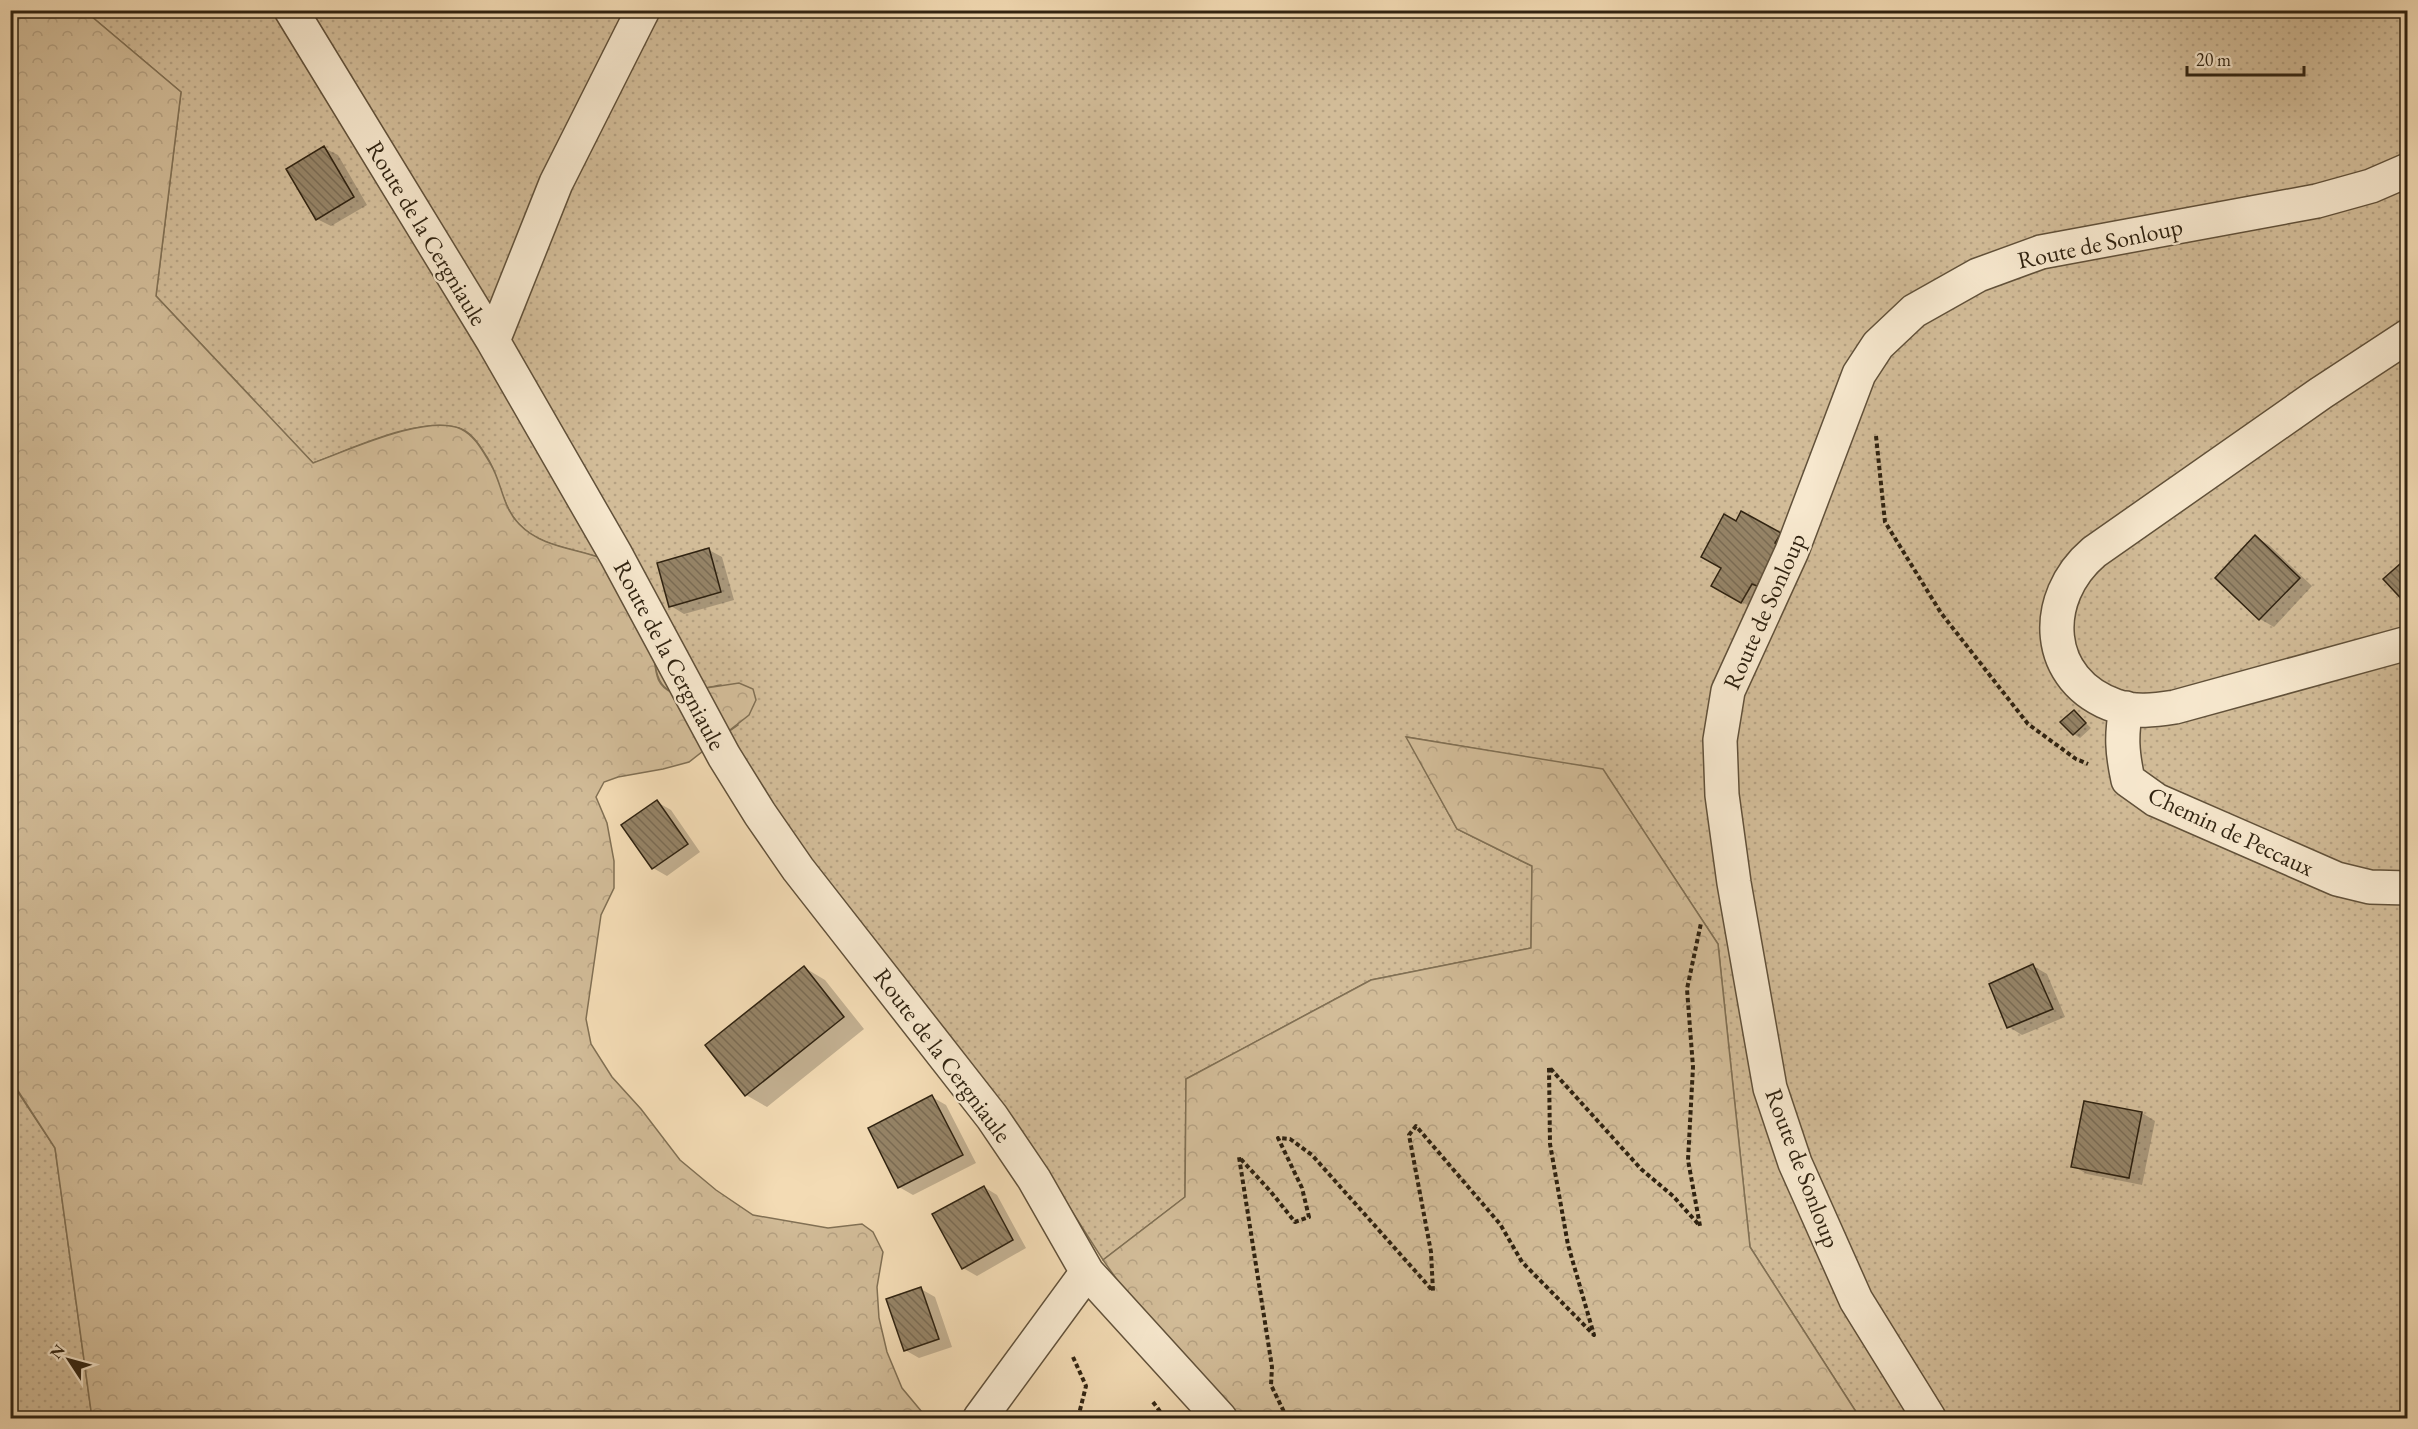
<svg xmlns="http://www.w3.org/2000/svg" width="2418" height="1429" font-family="'EB Garamond',serif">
<defs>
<pattern id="grass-dots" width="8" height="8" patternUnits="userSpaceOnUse" patternTransform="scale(1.5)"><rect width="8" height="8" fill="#d2bc98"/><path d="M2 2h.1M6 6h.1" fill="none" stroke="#b5a182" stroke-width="1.8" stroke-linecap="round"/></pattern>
<pattern id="forest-crowns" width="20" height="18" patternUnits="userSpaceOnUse" patternTransform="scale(1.5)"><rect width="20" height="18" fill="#d2bc98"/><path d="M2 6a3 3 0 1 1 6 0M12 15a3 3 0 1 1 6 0" fill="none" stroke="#b5a182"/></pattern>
<pattern id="building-back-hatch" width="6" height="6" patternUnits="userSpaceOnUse" patternTransform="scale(1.5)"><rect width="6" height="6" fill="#958366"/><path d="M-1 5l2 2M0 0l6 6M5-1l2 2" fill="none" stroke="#7a6b53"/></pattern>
</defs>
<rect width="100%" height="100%" fill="#f3dbb4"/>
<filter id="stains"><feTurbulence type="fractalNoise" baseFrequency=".00333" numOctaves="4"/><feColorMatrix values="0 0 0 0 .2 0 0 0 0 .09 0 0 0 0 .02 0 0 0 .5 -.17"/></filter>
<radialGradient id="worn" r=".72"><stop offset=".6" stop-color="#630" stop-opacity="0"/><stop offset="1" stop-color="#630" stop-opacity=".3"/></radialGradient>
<path fill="url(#grass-dots)" stroke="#817054" stroke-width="1.5" d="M 85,11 L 2407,11 L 2407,1418 L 1860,1418 L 1750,1247 L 1718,944 L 1603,770 L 1407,737 L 1457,829 L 1532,866 L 1531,948 L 1371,980 L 1186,1079 L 1185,1197 L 1103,1260 L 1043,1166 L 823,882 L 724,735 L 738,725 L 721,685 C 685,691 659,707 654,658 L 601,558 C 573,548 539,547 518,523 C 501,504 500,478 487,457 C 480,446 472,432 459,428 C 418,416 352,449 313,463 L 156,296 L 181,92 Z
M 10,1080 L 55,1148 L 92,1418 L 11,1418 Z"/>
<path fill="url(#forest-crowns)" stroke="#817054" stroke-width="1.5" d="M 11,11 L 85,11 L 181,92 L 156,296 L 313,463 C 347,451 428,413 461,429 C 475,436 482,450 490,463 C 502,482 502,507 519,524 C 541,547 573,548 601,558 L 654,658 C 656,675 657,686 673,693 L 739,683 L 753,689 L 756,700 L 749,715 L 689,762 L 663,769 L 618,777 L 604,782 L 596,797 L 607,823 L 614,861 L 614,888 L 601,915 L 586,1019 L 591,1044 L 612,1077 L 641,1109 L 680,1160 L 716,1190 L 753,1215 L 828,1228 L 862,1224 L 873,1232 L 883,1252 L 877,1287 L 879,1318 L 887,1352 L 902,1388 L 927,1418 L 92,1418 L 55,1148 L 11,1080 Z
M 1406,737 L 1603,769 L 1718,944 L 1750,1247 L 1860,1418 L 1239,1418 L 1140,1312 L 1103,1260 L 1185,1197 L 1186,1079 L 1371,980 L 1531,948 L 1532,866 L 1457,829 Z"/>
<path fill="#0003" d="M 324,148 L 338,155 L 367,205 L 331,226 L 317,219 Z
M 1742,513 L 1794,542 L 1756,610 L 1713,585 L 1722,568 L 1736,523 Z
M 2255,537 L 2269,545 L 2312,586 L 2274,627 L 2260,619 Z
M 709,550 L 722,557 L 734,600 L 684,614 L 671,606 Z
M 2074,712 L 2091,728 L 2080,738 L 2074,734 Z
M 657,802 L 671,810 L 700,852 L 667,876 L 653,868 Z
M 2033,966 L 2047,974 L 2065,1017 L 2022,1035 L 2009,1027 Z
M 805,968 L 825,980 L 864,1029 L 767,1107 L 746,1095 L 707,1046 Z
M 932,1097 L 946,1105 L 976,1163 L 913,1195 L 899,1187 Z
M 2142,1113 L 2155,1121 L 2142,1185 L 2087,1174 L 2073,1166 Z
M 984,1187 L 997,1195 L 1026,1248 L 977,1276 L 963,1268 Z
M 921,1289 L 935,1297 L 952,1347 L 919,1358 L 905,1350 Z"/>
<path fill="url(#building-back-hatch)" stroke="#302311" stroke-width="1.5" d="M 324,146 L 354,197 L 316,220 L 286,169 Z
M 1741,511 L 1781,533 L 1775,543 L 1780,546 L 1757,586 L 1752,584 L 1741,603 L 1711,586 L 1721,568 L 1701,557 L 1724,514 L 1736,521 Z
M 2255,535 L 2300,578 L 2259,620 L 2215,578 Z
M 709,548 L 721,592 L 669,607 L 657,563 Z
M 2408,557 L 2408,606 L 2383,579 Z
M 2074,710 L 2086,723 L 2073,735 L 2060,722 Z
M 657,800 L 688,844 L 652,869 L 621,825 Z
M 2033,964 L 2053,1009 L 2007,1028 L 1989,984 Z
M 804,966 L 844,1017 L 745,1096 L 705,1045 Z
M 932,1095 L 963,1155 L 898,1188 L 868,1128 Z
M 2084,1101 L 2142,1112 L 2129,1178 L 2071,1167 Z
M 984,1186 L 1013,1240 L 962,1269 L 932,1214 Z
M 921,1287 L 939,1339 L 904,1351 L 886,1299 Z"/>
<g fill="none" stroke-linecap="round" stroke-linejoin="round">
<defs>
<path id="minor" d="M 291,10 L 493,341 L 616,555 L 724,756 L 760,814 L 798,869 L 992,1117 L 1034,1179 L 1087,1272 L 1220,1418
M 2408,336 L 2321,393 L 2094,552 C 2040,598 2043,681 2116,706 C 2135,713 2155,710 2175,707 L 2408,643
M 493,341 L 556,183 L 643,10
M 2126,708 C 2121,736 2122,752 2128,780 L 2156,800 L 2337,879 L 2370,887 L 2408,888
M 980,1418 L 1087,1272
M 1929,1418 L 1856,1300 L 1795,1163 L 1770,1088 L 1734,883 L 1722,795 L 1720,740 L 1728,691 L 1792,551 L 1859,374 L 1878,345 L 1914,311 L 1978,275 L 2041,252 L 2317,201 L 2371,186 L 2408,170"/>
</defs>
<use href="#minor" stroke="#61513a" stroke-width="36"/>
<path stroke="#302311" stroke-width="4" stroke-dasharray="4.5 3" stroke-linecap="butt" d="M 1876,436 L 1885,522 L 1941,613 L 2028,724 L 2076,759 L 2088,764
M 1073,1357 L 1086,1386 L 1078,1418
M 1153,1402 L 1165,1418
M 1287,1418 L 1271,1385 L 1272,1367 L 1239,1157 L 1271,1192 L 1295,1222 L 1309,1217 L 1302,1188 L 1278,1138 L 1290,1139 L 1312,1155 L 1433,1291 L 1431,1252 L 1409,1135 L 1416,1126 L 1500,1224 L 1522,1262 L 1594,1335 L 1568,1245 L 1550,1144 L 1549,1067 L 1641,1169 L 1673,1196 L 1700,1226 L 1688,1160 L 1693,1067 L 1687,989 L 1701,923"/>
<use href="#minor" stroke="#f7e8ce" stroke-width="33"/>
</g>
<g text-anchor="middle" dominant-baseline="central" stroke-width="4.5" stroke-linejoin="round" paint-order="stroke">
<g font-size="24" fill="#302311" stroke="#f7e8ce">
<text transform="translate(427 233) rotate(59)">Route de la Cergniaule</text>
<text transform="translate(2100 243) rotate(-12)">Route de Sonloup</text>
<text transform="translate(1764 611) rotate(-66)">Route de Sonloup</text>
<text transform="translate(670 655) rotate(62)">Route de la Cergniaule</text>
<text transform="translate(2231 831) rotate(25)">Chemin de Peccaux</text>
<text transform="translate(943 1055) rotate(53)">Route de la Cergniaule</text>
<text transform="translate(1803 1168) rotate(69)">Route de Sonloup</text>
</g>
</g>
<rect width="2418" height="1429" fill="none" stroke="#f3dbb4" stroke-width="36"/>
<rect x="12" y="12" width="2394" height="1405" fill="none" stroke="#302311" stroke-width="3"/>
<rect x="18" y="18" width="2382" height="1393" fill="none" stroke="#302311" stroke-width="1.5"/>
<g transform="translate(69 1360) rotate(306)" stroke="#f7e8ce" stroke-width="4.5" paint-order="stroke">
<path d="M0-4.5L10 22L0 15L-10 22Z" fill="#302311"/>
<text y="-9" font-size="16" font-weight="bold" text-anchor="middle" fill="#302311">N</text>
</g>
<path d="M2187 66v9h117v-9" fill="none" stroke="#302311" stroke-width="3"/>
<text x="2196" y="66" font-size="18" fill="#302311" stroke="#f7e8ce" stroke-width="4.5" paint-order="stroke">20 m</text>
<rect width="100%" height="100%" filter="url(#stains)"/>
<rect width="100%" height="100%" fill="url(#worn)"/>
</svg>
